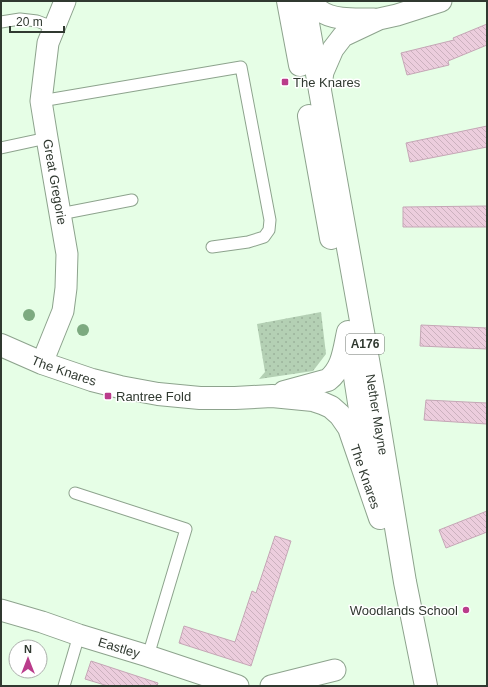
<svg xmlns="http://www.w3.org/2000/svg" width="488" height="687" font-family="Helvetica,sans-serif">
<defs>
<pattern id="grass-dots" width="8" height="8" patternUnits="userSpaceOnUse"><rect width="8" height="8" fill="#b4d0b4"/><path d="M2 2h.1M6 6h.1" fill="none" stroke="#9bb39b" stroke-width="1.8" stroke-linecap="round"/></pattern>
<pattern id="building-back-hatch" width="6" height="6" patternUnits="userSpaceOnUse"><rect width="6" height="6" fill="#eccddd"/><path d="M-1 5l2 2M0 0l6 6M5-1l2 2" fill="none" stroke="#cbb1be"/></pattern>
</defs>
<rect width="100%" height="100%" fill="#e6fee6"/>
<path fill="url(#grass-dots)" d="M 321,312 L 326,354 L 313,371 L 259,379 L 265,372 L 257,324 Z"/>
<path fill="url(#building-back-hatch)" stroke="#c5a7b6" d="M 487,24 L 487,45 L 448,61 L 449,65 L 407,75 L 401,53 L 454,40 L 453,38 Z
M 487,126 L 487,147 L 410,162 L 406,143 Z
M 487,206 L 487,227 L 403,227 L 403,207 Z
M 421,325 L 487,328 L 487,349 L 420,346 Z
M 426,400 L 487,403 L 487,424 L 424,420 Z
M 487,511 L 487,532 L 446,548 L 439,530 Z
M 275,536 L 291,541 L 251,666 L 179,643 L 184,626 L 235,642 L 252,591 L 256,593 Z
M 91,661 L 158,683 L 157,686 L 108,686 L 85,679 Z"/>
<g fill="none" stroke-linecap="round" stroke-linejoin="round">
<defs>
<path id="service" d="M 1,22 L 20,19 L 37,21 L 55,28
M 41,101 L 241,67 L 270,220 L 269,230 L 264,237 L 248,242 L 212,247
M 1,148 L 47,138
M 60,214 L 132,200
M 75,493 L 186,529 L 148,656
M 64,686 L 79,635"/>
<g id="minor">
<path d="M 310,1 C 313,4 316,8 319,10 C 333,21 357,19 374,19"/>
<path d="M 320,91 L 323,72 L 333,49 L 343,36 L 379,19 L 397,15 L 441,1"/>
<path d="M 42,363 L 63,311 L 66,288 L 67,254 L 47,138 L 41,101 L 48,43 L 65,1"/>
<path id="s1" d="M 1,610 L 42,622 L 79,635 L 148,656 L 238,686"/>
<path d="M 271,686 L 335,670"/>
</g>
<g id="tertiary">
<path id="s2" d="M 1,345 L 42,363 L 92,380 L 120,387 L 158,394 L 200,398 L 235,398 L 272,396 L 313,400 L 322,403 L 331,407 L 340,415 L 349,428 L 380,518"/>
<path d="M 284,392 L 328,380 C 343,368 344,350 348,332"/>
</g>
<g id="primary">
<path d="M 288,1 L 300,65"/>
<path id="s3" d="M 304,1 L 373,388 L 405,582 L 426,686"/>
<path d="M 309,116 L 331,238"/>
<path d="M 350,345 L 362,422 L 377,504"/>
</g>
</defs>
<use href="#service" stroke="#8da38d" stroke-width="13"/>
<use href="#minor" stroke="#8da38d" stroke-width="23"/>
<use href="#tertiary" stroke="#8da38d" stroke-width="24"/>
<use href="#primary" stroke="#8da38d" stroke-width="24"/>
<use href="#service" stroke="#fff" stroke-width="11"/>
<use href="#minor" stroke="#fff" stroke-width="21"/>
<use href="#tertiary" stroke="#fff" stroke-width="22"/>
<use href="#primary" stroke="#fff" stroke-width="22"/>
</g>
<g fill="#7daa80">
<circle cx="29" cy="315" r="6"/>
<circle cx="83" cy="330" r="6"/>
</g>
<g fill="#ba3c8b" stroke="#fff" stroke-width="1.5">
<rect x="281" y="78" width="8" height="8" rx="2"/>
<rect x="104" y="392" width="8" height="8" rx="2"/>
<circle cx="466" cy="610" r="4"/>
</g>
<g text-anchor="middle" dominant-baseline="central" stroke-width="3" stroke-linejoin="round" paint-order="stroke">
<rect fill="#fff" stroke="#6e746e" stroke-width="1" x="346" y="334" width="38" height="20" rx="3"/>
<g font-size="12" font-weight="bold" fill="#303930">
<text x="365" y="344">A176</text>
</g>
<g font-size="13" fill="#303930" stroke="#fff" text-anchor="start">
<text x="293" y="82">The Knares</text>
<text x="116" y="396">Rantree Fold</text>
<text x="458" y="610" text-anchor="end">Woodlands School</text>
</g>
<g font-size="13" fill="#303930" stroke="#fff">
<text transform="translate(55 182) rotate(80)">Great Gregorie</text>
<text stroke="none"><textPath href="#s2" startOffset="68">The Knares</textPath></text>
<text stroke="none"><textPath href="#s3" startOffset="420">Nether Mayne</textPath></text>
<text stroke="none"><textPath href="#s2" startOffset="419">The Knares</textPath></text>
<text stroke="none"><textPath href="#s1" startOffset="124">Eastley</textPath></text>
</g>
</g>
<rect width="488" height="687" fill="none" stroke="#303930" stroke-width="4"/>
<g transform="translate(28 659)"><circle r="19" fill="#ffffff" stroke="#acb0ac"/>
<path d="M0-3L7 15L0 10L-7 15Z" fill="#ba3c8b"/>
<text y="-6" font-size="11" font-weight="bold" text-anchor="middle" fill="#303930">N</text>
</g>
<path d="M10 26v6h54v-6" fill="none" stroke="#303930" stroke-width="2"/>
<text x="16" y="26" font-size="12" fill="#303930" stroke="#ffffff" stroke-width="3" paint-order="stroke">20 m</text>
</svg>
